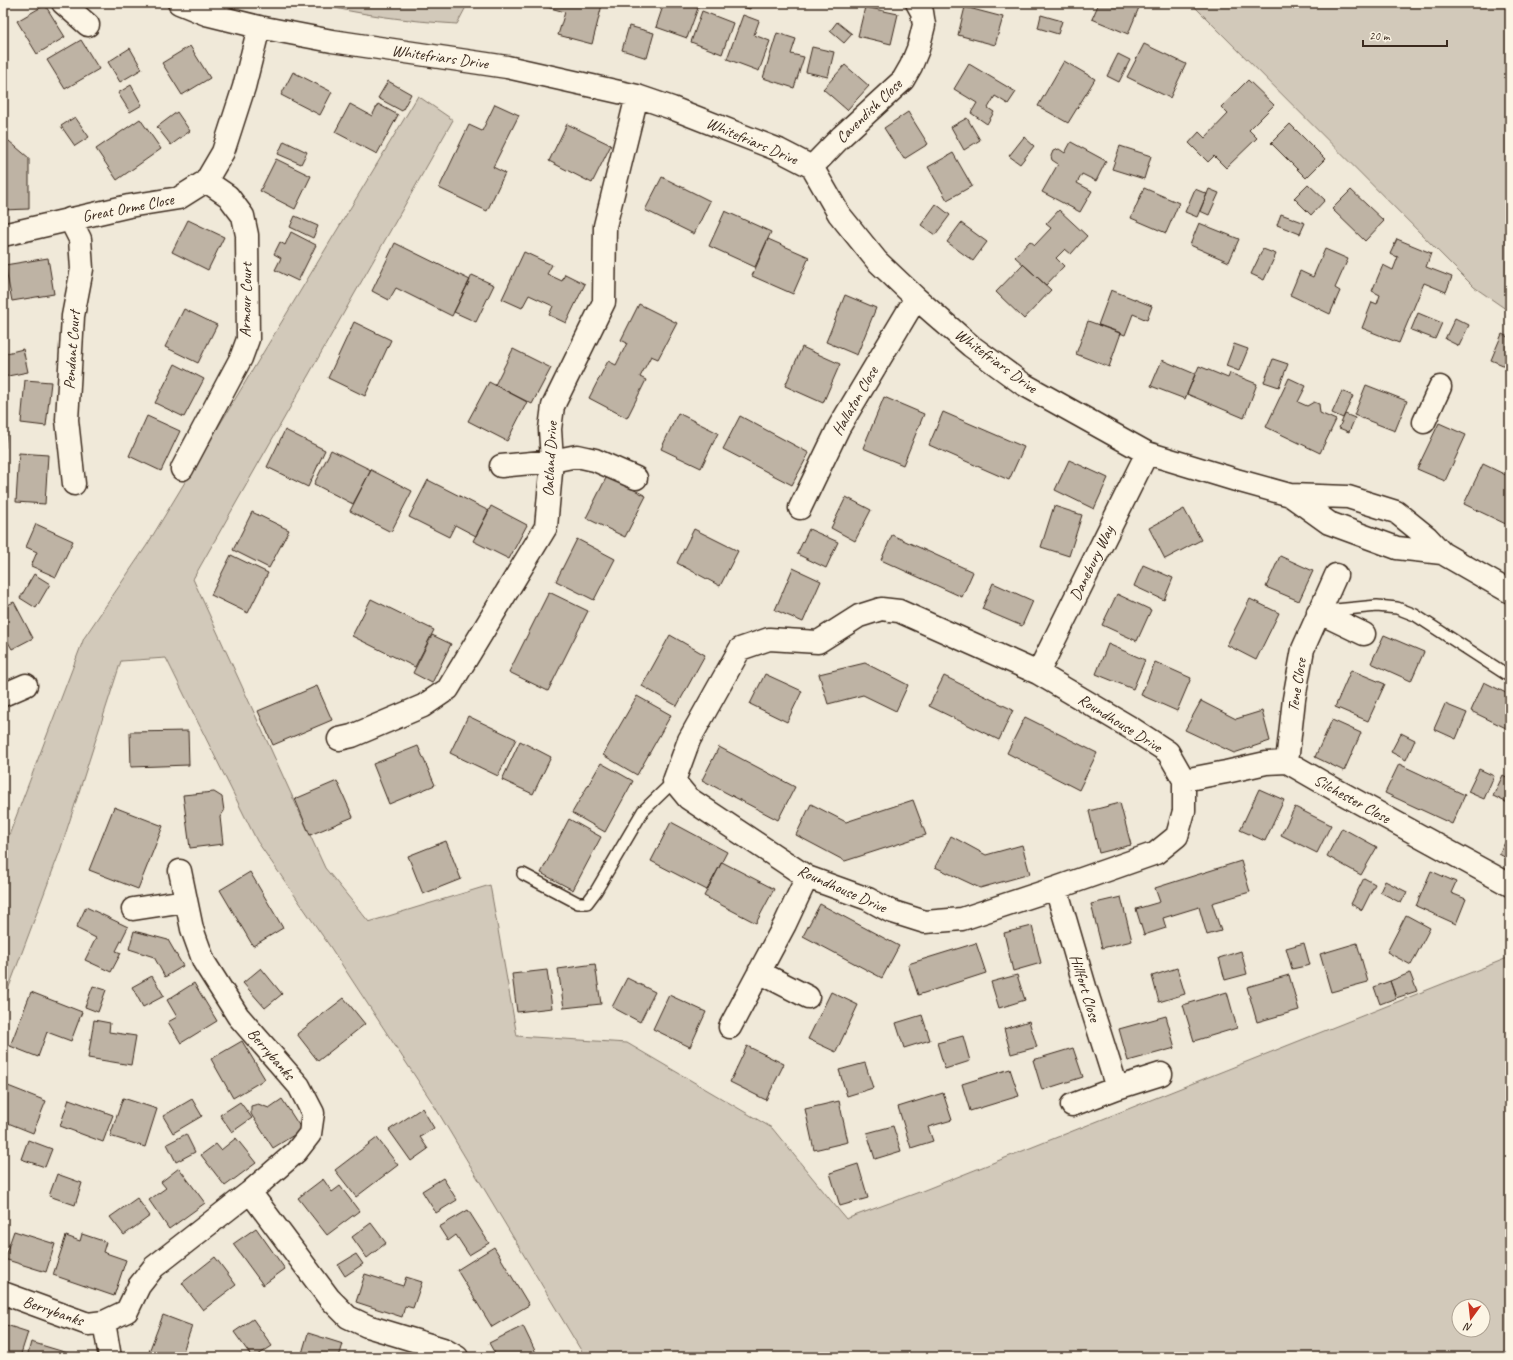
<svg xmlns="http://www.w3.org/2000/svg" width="1513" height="1360" font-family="Caveat,sans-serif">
<rect width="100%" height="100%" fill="#f0e9d9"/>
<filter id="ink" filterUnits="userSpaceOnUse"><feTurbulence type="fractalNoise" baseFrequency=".025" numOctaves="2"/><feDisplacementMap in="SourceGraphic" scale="8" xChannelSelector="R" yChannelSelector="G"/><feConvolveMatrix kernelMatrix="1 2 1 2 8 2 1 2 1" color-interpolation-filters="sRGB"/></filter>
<g filter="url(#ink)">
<path fill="#d2c9ba" stroke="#867a6c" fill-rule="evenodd" d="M 314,3 L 468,3 L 457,24 C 408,21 361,15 314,3 Z
M 1191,3 L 1510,3 L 1510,312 L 1474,287 Z
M 418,96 L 453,120 L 193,579 L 325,868 L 369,922 L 490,885 L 517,1036 L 627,1043 L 772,1128 L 846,1219 L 922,1191 L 1510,957 L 1510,1353 L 1501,1357 L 585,1357 L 432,1102 L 329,945 L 257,841 L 166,658 L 121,661 L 60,851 L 3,1003 L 3,851 L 84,638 L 147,545 ZM 1459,1306 L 1483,1306 L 1483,1330 L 1459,1330 Z"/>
<path fill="#beb3a4" stroke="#3b2a1e" d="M 532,3 L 594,3 L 602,5 L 592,44 L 558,35 L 565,12 Z
M 664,3 L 685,3 L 698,8 L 687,38 L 656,27 Z
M 739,3 L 751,3 L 750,9 L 738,6 Z
M 1099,3 L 1135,3 L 1140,5 L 1128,34 L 1092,19 Z
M 45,5 L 65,37 L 37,54 L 17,21 Z
M 865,7 L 898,14 L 891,44 L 858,36 Z
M 965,7 L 1003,17 L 995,45 L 958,35 Z
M 702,11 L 733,23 L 722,54 L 691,42 Z
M 743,15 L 759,21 L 754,35 L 770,41 L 759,71 L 727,59 Z
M 1041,15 L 1062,21 L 1058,34 L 1038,28 Z
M 837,22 L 852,34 L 844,43 L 830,31 Z
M 629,26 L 654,33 L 647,58 L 622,50 Z
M 777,33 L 796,39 L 791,54 L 804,57 L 794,88 L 763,78 Z
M 81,40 L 99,69 L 65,89 L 47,60 Z
M 1144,44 L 1186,64 L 1170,98 L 1127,77 Z
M 190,46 L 210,78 L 182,95 L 162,63 Z
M 812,47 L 834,52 L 828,77 L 806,72 Z
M 130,48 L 142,69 L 120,82 L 108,62 Z
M 1118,54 L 1130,60 L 1119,82 L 1107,76 Z
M 1064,61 L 1095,79 L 1068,123 L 1038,106 Z
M 969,64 L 1016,92 L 1008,104 L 995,96 L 988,108 L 994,112 L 987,124 L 971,113 L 977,103 L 954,89 Z
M 845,65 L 869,86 L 847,110 L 823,89 Z
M 293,72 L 332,92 L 320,115 L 281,95 Z
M 1248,80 L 1274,105 L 1249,130 L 1257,138 L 1226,168 L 1214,156 L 1208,162 L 1189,143 L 1199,132 L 1205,138 L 1228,114 L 1221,107 Z
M 388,81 L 411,94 L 402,111 L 378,98 Z
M 131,85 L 142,105 L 130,112 L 118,93 Z
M 350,104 L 372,116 L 378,104 L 398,115 L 377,154 L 335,132 Z
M 495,104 L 519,115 L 493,167 L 505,173 L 487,211 L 439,188 L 469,125 L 482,131 Z
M 177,112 L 190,131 L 171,145 L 157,127 Z
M 908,112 L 928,144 L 904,159 L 884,128 Z
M 75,117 L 89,137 L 75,146 L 61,126 Z
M 967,118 L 980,140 L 964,150 L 951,127 Z
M 140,119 L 161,149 L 117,180 L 96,149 Z
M 567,124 L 611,145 L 592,183 L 549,161 Z
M 1290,124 L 1325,159 L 1306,178 L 1271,143 Z
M 3,136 L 29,158 L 29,209 L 3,210 Z
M 1024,137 L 1034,146 L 1020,164 L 1009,156 Z
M 284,141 L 307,152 L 301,164 L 278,154 Z
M 1071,142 L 1106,161 L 1096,181 L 1082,174 L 1077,183 L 1092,191 L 1080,212 L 1042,192 L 1058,164 L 1052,160 L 1051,156 L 1053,151 L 1059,149 L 1065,153 Z
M 1120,146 L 1151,156 L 1144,179 L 1112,169 Z
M 953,153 L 972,186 L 947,200 L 928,167 Z
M 276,159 L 311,176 L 295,209 L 260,191 Z
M 662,177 L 710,201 L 694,234 L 645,210 Z
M 1308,184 L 1325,200 L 1311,215 L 1294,198 Z
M 1144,188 L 1179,203 L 1166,233 L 1131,218 Z
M 1195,189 L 1207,194 L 1197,217 L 1185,212 Z
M 1209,189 L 1219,193 L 1209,215 L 1200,211 Z
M 1351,190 L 1384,221 L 1365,241 L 1332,209 Z
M 936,204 L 950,215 L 935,235 L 921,225 Z
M 1059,210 L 1087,236 L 1071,254 L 1065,249 L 1056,258 L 1064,266 L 1046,285 L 1015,257 L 1030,241 L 1035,245 L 1051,228 L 1046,224 Z
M 725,211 L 771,232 L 755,267 L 709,246 Z
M 1281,214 L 1305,223 L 1300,234 L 1277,225 Z
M 295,216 L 318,226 L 313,238 L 290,227 Z
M 188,220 L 224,237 L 208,270 L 172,252 Z
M 961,223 L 987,242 L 973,261 L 947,242 Z
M 1199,223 L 1239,239 L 1229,262 L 1190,245 Z
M 291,232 L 316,245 L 298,281 L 275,270 L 281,258 L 274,254 L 280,242 L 285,245 Z
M 768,239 L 809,257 L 793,294 L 752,276 Z
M 1397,239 L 1431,253 L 1426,267 L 1452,277 L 1446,292 L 1424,283 L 1399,343 L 1362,328 L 1372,302 L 1377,304 L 1380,295 L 1372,291 L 1383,265 L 1393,270 L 1398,257 L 1390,254 Z
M 395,243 L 470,280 L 452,316 L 396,288 L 389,300 L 372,291 Z
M 1263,249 L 1276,254 L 1264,280 L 1251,274 Z
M 1325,249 L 1348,259 L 1335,288 L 1340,291 L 1330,314 L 1290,295 L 1300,271 L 1313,277 Z
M 524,252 L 552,265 L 547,274 L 562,281 L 565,274 L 585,284 L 566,323 L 549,315 L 553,306 L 529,295 L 522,308 L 502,299 Z
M 48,258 L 54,294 L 12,301 L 5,265 Z
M 1023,264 L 1051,290 L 1024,319 L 996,292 Z
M 472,275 L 494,285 L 476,322 L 454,312 Z
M 1111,290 L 1152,306 L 1147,320 L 1133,314 L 1125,335 L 1098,325 Z
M 845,295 L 876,308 L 857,355 L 826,342 Z
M 639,304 L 677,323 L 658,359 L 651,356 L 640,377 L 646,380 L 627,418 L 589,398 L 608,361 L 616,365 L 627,343 L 621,340 Z
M 184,309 L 217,325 L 198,363 L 165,347 Z
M 1418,313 L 1442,323 L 1435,339 L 1411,330 Z
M 1455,318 L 1469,325 L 1459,346 L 1445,339 Z
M 1088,321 L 1121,333 L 1109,367 L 1076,354 Z
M 354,322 L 391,340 L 365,396 L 328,378 Z
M 1502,334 L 1510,338 L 1510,368 L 1491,360 Z
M 1234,344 L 1248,349 L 1239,371 L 1226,366 Z
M 802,347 L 840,364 L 823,403 L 785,386 Z
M 23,349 L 28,372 L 3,377 L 3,354 Z
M 513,349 L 551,368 L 532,404 L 495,385 Z
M 1273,359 L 1288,364 L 1279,387 L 1264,382 Z
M 1162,360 L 1195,374 L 1185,399 L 1151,386 Z
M 175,364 L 204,379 L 184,417 L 155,403 Z
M 1199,366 L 1228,378 L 1230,373 L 1257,384 L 1244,418 L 1187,394 Z
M 1289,378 L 1306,386 L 1298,402 L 1307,406 L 1314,402 L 1319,404 L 1320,413 L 1336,420 L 1320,453 L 1266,427 Z
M 25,380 L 51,382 L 46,426 L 21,423 Z
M 489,382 L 527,402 L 507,441 L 468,421 Z
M 1366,385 L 1407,401 L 1395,431 L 1354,415 Z
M 1342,391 L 1353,396 L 1343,418 L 1332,413 Z
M 884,397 L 924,414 L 903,465 L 863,448 Z
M 943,412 L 1024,447 L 1009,480 L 929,445 Z
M 678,413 L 718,433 L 701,468 L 661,449 Z
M 1345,414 L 1355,418 L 1349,432 L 1339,428 Z
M 147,416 L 180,431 L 161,471 L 129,456 Z
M 740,416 L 809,453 L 792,485 L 723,449 Z
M 1439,423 L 1466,435 L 1445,481 L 1417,469 Z
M 3,426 L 7,426 L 5,448 L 3,447 Z
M 285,430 L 325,450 L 308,487 L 267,467 Z
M 331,450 L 371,470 L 353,504 L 314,484 Z
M 19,453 L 48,455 L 45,504 L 16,502 Z
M 1069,460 L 1108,478 L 1094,509 L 1055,490 Z
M 1483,464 L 1510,477 L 1510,526 L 1464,504 Z
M 371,470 L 412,491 L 391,532 L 350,511 Z
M 607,476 L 646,496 L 625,537 L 586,518 Z
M 428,480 L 489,511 L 476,536 L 455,525 L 449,537 L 409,517 Z
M 846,497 L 871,510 L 855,541 L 831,528 Z
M 491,506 L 527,525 L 509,559 L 473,541 Z
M 1054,506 L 1082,515 L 1069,556 L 1041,547 Z
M 1184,509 L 1201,540 L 1165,559 L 1149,528 Z
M 252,512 L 289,530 L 269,568 L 233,550 Z
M 36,524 L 73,541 L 56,577 L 31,566 L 37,552 L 26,547 Z
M 694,529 L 738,551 L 720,586 L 677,563 Z
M 809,529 L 838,542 L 826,568 L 797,554 Z
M 892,535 L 973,572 L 962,597 L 881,560 Z
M 577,539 L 615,559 L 594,600 L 556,581 Z
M 231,555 L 268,573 L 248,613 L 211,595 Z
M 1280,556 L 1313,571 L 1299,601 L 1266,587 Z
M 1143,565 L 1173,578 L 1164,600 L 1134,586 Z
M 793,568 L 821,581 L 803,622 L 775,610 Z
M 34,574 L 50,584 L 36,608 L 20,598 Z
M 993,583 L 1033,601 L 1022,626 L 982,609 Z
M 549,592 L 588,611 L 548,691 L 509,672 Z
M 1117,594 L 1151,610 L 1137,641 L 1102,625 Z
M 371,599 L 434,630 L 415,667 L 352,636 Z
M 1250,599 L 1279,613 L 1256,660 L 1227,645 Z
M 14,602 L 33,638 L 12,649 L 5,637 L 3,639 L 3,607 Z
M 432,635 L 451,644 L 432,683 L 413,673 Z
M 670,635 L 705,655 L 677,706 L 642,686 Z
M 1384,635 L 1424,652 L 1411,681 L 1371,663 Z
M 1108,644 L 1145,660 L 1133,689 L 1096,674 Z
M 1155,662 L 1191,678 L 1177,711 L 1141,695 Z
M 865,663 L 908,685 L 896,711 L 863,695 L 828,704 L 819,674 Z
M 1351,670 L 1385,684 L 1368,721 L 1335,707 Z
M 765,674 L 802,691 L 787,722 L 750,704 Z
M 944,676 L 1013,710 L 999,740 L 929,706 Z
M 1484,682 L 1510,695 L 1510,730 L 1471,711 Z
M 317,686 L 332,720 L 273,745 L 258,711 Z
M 637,696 L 671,715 L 637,775 L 603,755 Z
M 1201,701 L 1236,719 L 1262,711 L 1270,741 L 1234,753 L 1185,730 Z
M 1445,704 L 1467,713 L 1456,739 L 1434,729 Z
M 468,716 L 516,739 L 498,776 L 450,753 Z
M 1025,717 L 1097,753 L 1079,790 L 1007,753 Z
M 1332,720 L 1361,733 L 1344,771 L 1315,757 Z
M 188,731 L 189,765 L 131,767 L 130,732 Z
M 1401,733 L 1415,740 L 1406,760 L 1391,752 Z
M 520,741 L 551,757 L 533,794 L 502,780 Z
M 418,746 L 435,785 L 389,804 L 373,764 Z
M 719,747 L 795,787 L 778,820 L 702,780 Z
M 601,763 L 633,781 L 605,832 L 572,813 Z
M 1399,764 L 1465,795 L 1452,824 L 1385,793 Z
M 1479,769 L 1494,776 L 1484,799 L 1468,792 Z
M 1503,775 L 1510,779 L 1510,804 L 1493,796 Z
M 337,781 L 353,817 L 310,835 L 295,799 Z
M 1259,789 L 1284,800 L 1265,841 L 1240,830 Z
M 214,792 L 222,797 L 224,811 L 220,817 L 223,844 L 190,848 L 183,795 Z
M 913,800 L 926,835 L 845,861 L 796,835 L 811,804 L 846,822 Z
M 1120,803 L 1131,845 L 1099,853 L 1089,811 Z
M 114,807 L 163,826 L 138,889 L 89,870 Z
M 1295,807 L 1331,825 L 1317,853 L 1281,835 Z
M 569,819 L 601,837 L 573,890 L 541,873 Z
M 671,822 L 727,852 L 707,890 L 651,861 Z
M 1342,828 L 1377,847 L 1361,875 L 1327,856 Z
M 1510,833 L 1510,860 L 1499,854 Z
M 951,836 L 986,855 L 1022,845 L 1030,874 L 980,888 L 935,867 Z
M 446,841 L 461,879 L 423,894 L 408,856 Z
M 1241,861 L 1250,892 L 1212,903 L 1221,931 L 1207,935 L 1199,907 L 1163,918 L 1166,928 L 1144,935 L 1136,909 L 1160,902 L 1155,888 Z
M 722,862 L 774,889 L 756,923 L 704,896 Z
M 1431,871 L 1456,882 L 1451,893 L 1466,899 L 1456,924 L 1416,906 Z
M 250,872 L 283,928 L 253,946 L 220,890 Z
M 1364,878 L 1375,884 L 1362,910 L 1351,904 Z
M 1385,881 L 1407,892 L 1401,903 L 1380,892 Z
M 1121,897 L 1132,941 L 1102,948 L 1091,904 Z
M 820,904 L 899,946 L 882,978 L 803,936 Z
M 86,907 L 128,927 L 116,951 L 121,953 L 111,972 L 85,960 L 96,938 L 76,928 Z
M 1406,915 L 1430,928 L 1411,965 L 1387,952 Z
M 1032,926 L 1041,963 L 1013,971 L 1004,933 Z
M 134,931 L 168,940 L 183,966 L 165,977 L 154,957 L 129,949 Z
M 976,943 L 986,973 L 918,995 L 908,964 Z
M 1304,943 L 1310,965 L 1292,969 L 1286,948 Z
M 1357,943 L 1368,982 L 1331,992 L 1320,954 Z
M 1241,951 L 1247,974 L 1225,980 L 1219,958 Z
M 595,964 L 601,1004 L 564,1008 L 558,969 Z
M 261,968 L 282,994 L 265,1008 L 243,983 Z
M 1177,968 L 1185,994 L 1159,1002 L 1152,976 Z
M 547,970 L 552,1008 L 517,1012 L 512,974 Z
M 1410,973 L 1417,991 L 1396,998 L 1390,981 Z
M 1017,975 L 1025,1000 L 999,1008 L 991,982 Z
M 1289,975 L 1299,1010 L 1257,1022 L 1247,987 Z
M 152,976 L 164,996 L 143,1007 L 132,987 Z
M 627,978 L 655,992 L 640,1022 L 612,1007 Z
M 1390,981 L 1396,998 L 1380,1004 L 1374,987 Z
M 194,983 L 217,1021 L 181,1043 L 168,1022 L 177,1017 L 167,1000 Z
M 93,986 L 106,990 L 98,1012 L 85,1007 Z
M 31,992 L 82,1012 L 71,1041 L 47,1032 L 38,1057 L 10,1046 Z
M 831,992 L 858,1005 L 836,1052 L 808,1039 Z
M 1227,992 L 1237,1028 L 1194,1041 L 1183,1005 Z
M 669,995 L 706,1012 L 690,1047 L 653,1029 Z
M 344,998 L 365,1024 L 318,1061 L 297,1034 Z
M 922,1015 L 930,1040 L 904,1048 L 896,1023 Z
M 1166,1016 L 1175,1048 L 1128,1061 L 1119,1029 Z
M 94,1020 L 110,1023 L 109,1032 L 136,1036 L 131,1065 L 88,1058 Z
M 1029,1021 L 1037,1047 L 1011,1054 L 1004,1029 Z
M 963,1036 L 970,1061 L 945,1069 L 937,1043 Z
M 242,1041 L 265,1079 L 233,1098 L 211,1059 Z
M 747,1046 L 784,1064 L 766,1100 L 730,1082 Z
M 1073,1048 L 1083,1077 L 1042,1090 L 1033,1060 Z
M 865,1063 L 873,1088 L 847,1096 L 839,1070 Z
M 1010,1069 L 1019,1096 L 970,1111 L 962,1084 Z
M 3,1084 L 46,1101 L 33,1133 L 3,1121 Z
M 943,1093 L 952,1120 L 928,1127 L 933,1141 L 911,1148 L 898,1107 Z
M 123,1098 L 157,1109 L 145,1147 L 110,1136 Z
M 69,1099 L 113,1115 L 103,1142 L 60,1126 Z
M 192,1099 L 202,1116 L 173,1133 L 163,1116 Z
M 282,1099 L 302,1130 L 273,1148 L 251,1114 L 251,1106 L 258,1104 L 269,1108 Z
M 839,1101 L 848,1142 L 814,1150 L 805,1109 Z
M 240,1102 L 252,1118 L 232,1132 L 220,1115 Z
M 422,1108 L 434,1128 L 420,1137 L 428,1149 L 411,1161 L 389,1130 Z
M 893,1126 L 901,1151 L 875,1159 L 867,1133 Z
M 186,1134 L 195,1152 L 176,1162 L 167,1144 Z
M 236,1138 L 256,1163 L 225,1186 L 201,1155 L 216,1144 L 221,1150 Z
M 377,1138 L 398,1165 L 356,1197 L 335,1170 Z
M 28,1140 L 52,1149 L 45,1167 L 21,1159 Z
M 858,1164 L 868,1198 L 840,1206 L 830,1173 Z
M 179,1168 L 205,1203 L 169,1229 L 149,1200 L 166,1188 L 161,1182 Z
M 57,1174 L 82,1183 L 75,1205 L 49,1196 Z
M 443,1178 L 457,1200 L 436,1213 L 422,1191 Z
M 323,1179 L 332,1192 L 340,1186 L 359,1211 L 327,1235 L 298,1198 Z
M 137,1198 L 150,1216 L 124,1235 L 110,1217 Z
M 468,1210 L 489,1243 L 469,1255 L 456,1235 L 448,1241 L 439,1227 Z
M 371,1223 L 386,1243 L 367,1258 L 352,1237 Z
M 256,1228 L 285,1269 L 263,1285 L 233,1244 Z
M 14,1231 L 55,1244 L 46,1272 L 4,1259 Z
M 82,1234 L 106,1242 L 103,1252 L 126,1260 L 114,1296 L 53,1275 L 66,1236 L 80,1241 Z
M 494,1247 L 529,1305 L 492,1327 L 457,1270 Z
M 356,1254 L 363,1264 L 345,1276 L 338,1265 Z
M 215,1257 L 236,1285 L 203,1310 L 182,1283 Z
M 365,1274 L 403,1286 L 406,1277 L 422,1282 L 413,1308 L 405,1306 L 402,1317 L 356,1302 Z
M 163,1315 L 192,1326 L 181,1357 L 147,1357 Z
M 253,1319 L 272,1346 L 255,1357 L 252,1357 L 234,1332 Z
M 3,1324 L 28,1332 L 20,1357 L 3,1357 Z
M 523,1326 L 538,1357 L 497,1357 L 489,1343 Z
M 308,1333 L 343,1344 L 339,1357 L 301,1357 Z
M 31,1342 L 81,1357 L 27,1357 Z"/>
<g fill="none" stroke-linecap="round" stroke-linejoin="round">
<defs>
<path id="lane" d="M 1325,611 L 1377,606 L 1397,608 L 1415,615 L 1509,676
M 523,874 L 578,903 L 587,903 L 596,891 L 643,811 L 674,781"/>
<path id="street" d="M 63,3 L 88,25
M 179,3 L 206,14 L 259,27 L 332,41 L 507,67 L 637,96 L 672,108 L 779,150 L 812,167 L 839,214 L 877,261 L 916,298 L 971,346 L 1023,384 L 1147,453 L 1236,480 L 1290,495 L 1348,497 L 1396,512 L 1427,537 L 1442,553 L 1510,592
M 812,167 L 842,136 L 903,80 L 911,66 L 918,49 L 924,25 L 922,12 L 917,3
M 70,219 L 80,239 L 82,269 L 73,316 L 67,420 L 74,484
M 3,235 L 129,206 L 179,198 L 206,181 L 223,152 L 244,87 L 259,27
M 1424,422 L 1440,387
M 501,466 L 552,461 L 577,456 L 595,460 L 636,478
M 182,469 L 241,358 L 248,339 L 247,235 L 243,216 L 228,196 L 206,181
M 1290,495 L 1329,523 L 1397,548 L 1442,553
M 800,508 L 839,427 L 916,298
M 881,609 L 899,611 L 1038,673 L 1131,728 L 1168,752 L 1184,780 L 1184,811 L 1177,836 L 1156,853 L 1056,888 L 962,919 L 925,922 L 890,911 L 868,899 L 807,877 L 688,798 L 674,781 L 689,740 L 740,649 L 769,639 L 818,642 L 859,616 Z
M 1318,612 L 1364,634
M 1038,673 L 1147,453
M 3,695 L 26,685
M 339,739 L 352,736 L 423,706 L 448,689 L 546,527 L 552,461 L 550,429 L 553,406 L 604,302 L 605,226 L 637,96
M 1287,762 L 1294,699 L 1303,649 L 1336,575
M 1184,780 L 1226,772 L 1266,763 L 1287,762 L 1327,785 L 1510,885
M 180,871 L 192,929 L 204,962 L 238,1016 L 299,1086 L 313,1113 L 310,1134 L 296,1152 L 250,1192
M 1056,888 L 1085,987 L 1117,1088
M 133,909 L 185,901
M 759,972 L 808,997
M 730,1027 L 785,924 L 807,877
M 1072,1105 L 1117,1088 L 1161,1074
M 3,1293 L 88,1324 L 104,1322
M 110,1357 L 104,1322 L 127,1311 L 139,1286 L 154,1267 L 250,1192 L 329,1298 L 348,1317 L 367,1326 L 443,1349 L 457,1357"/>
</defs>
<use href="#lane" stroke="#3b2a1e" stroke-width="14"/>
<use href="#street" stroke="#3b2a1e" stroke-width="25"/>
<use href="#lane" stroke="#fcf5e5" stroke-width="11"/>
<use href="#street" stroke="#fcf5e5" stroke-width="22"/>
</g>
</g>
<g text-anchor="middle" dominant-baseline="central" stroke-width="3" stroke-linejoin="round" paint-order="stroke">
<g font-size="16" fill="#3b2a1e" stroke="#fcf5e5">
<text transform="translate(440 57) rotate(8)">Whitefriars Drive</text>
<text transform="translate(869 111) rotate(-44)">Cavendish Close</text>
<text transform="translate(752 141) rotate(23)">Whitefriars Drive</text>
<text transform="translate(128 208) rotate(-11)">Great Orme Close</text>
<text transform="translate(246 300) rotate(-89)">Armour Court</text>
<text transform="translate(72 350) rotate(-86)">Pendant Court</text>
<text transform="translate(996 361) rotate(36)">Whitefriars Drive</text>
<text transform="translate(855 401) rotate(-60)">Hallaton Close</text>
<text transform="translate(550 459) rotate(-87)">Oatland Drive</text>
<text transform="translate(1092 563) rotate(-64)">Danebury Way</text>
<text transform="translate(1297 685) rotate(-81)">Tene Close</text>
<text transform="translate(1120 723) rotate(32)">Roundhouse Drive</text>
<text transform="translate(1352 799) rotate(29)">Silchester Close</text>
<text transform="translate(842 889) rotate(24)">Roundhouse Drive</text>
<text transform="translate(1085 988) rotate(73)">Hillfort Close</text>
<text transform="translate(271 1054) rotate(49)">Berrybanks</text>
<text transform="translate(53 1311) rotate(19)">Berrybanks</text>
</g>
</g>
<rect width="1513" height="1360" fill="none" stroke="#fcf5e5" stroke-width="16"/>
<rect x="8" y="8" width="1497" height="1344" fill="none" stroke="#3b2a1e" stroke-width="1.5" filter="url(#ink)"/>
<g transform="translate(1471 1318) rotate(195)"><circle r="19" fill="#fcf5e5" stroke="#afa495"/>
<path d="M0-3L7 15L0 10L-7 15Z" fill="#c8321e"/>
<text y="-6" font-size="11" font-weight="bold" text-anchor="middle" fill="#3b2a1e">N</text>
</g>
<path d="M1363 40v6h84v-6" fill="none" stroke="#3b2a1e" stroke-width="2"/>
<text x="1369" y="40" font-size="12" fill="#3b2a1e" stroke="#fcf5e5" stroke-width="3" paint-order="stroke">20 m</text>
</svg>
